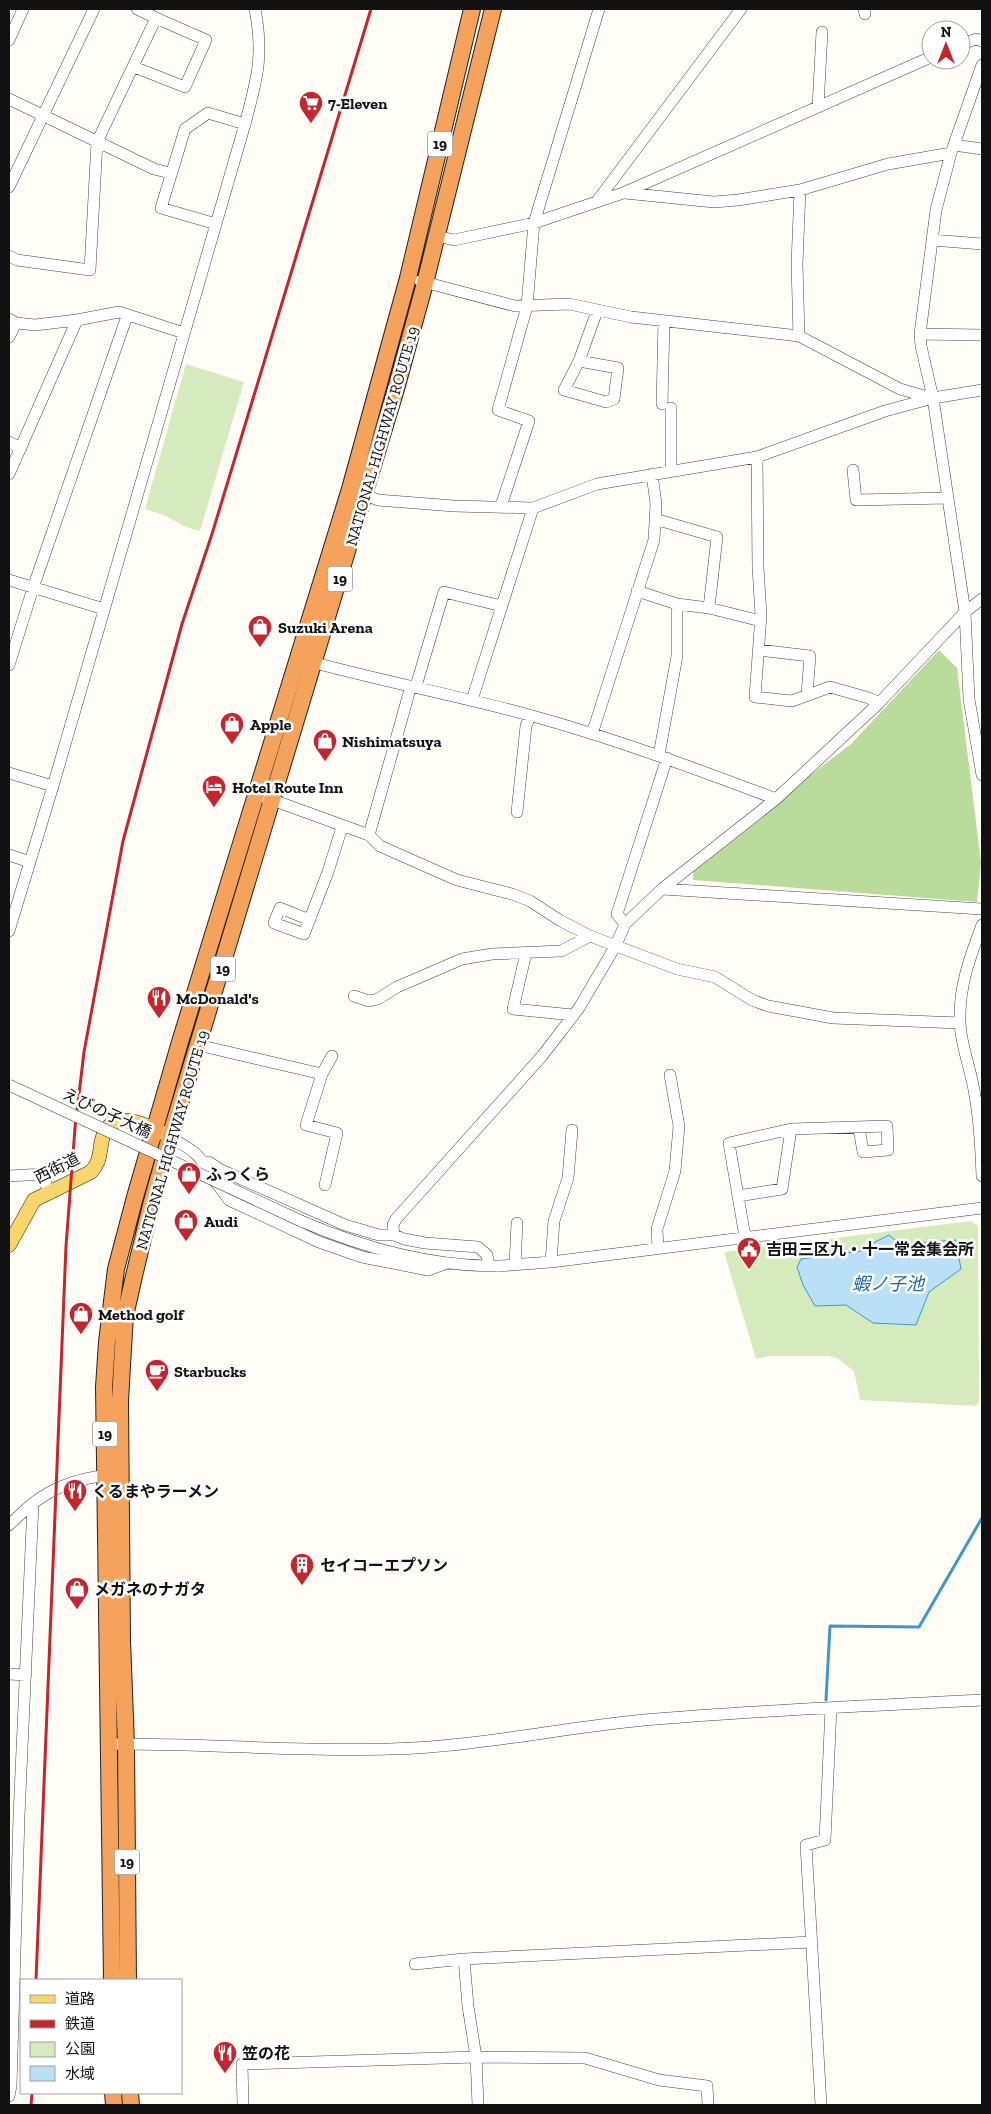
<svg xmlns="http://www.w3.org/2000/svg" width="991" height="2114" font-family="'Zilla Slab','Noto Sans JP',serif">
<rect width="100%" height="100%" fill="#fffdf5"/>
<path fill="#d5ebbd" d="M 186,364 L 244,382 L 200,531 L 186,527 L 164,515 L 145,509 Z
M 971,1221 L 978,1226 L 979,1403 L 976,1406 L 860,1400 L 854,1371 L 837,1358 L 828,1356 L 768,1356 L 756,1359 L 724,1252 Z"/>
<path fill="#b9dc9c" d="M 939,650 L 957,668 L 981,863 L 977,902 L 693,880 L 694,864 L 851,744 Z"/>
<path fill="#b9e0f7" stroke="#3f96cf" d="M 889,1235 L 900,1244 L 956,1240 L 961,1269 L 929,1292 L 916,1325 L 873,1323 L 846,1305 L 815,1306 L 803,1285 L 797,1267 L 801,1259 L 868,1250 L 875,1242 Z"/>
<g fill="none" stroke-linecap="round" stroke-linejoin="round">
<path stroke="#3f96cf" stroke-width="3" d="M 826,1700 L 830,1626 L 919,1627 L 982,1518"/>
<defs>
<path id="minor" d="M 864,9 L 865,14
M 9,40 L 23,9
M 961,45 L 976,39 L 982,41
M 982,65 L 951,153 L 936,210 L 920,334 L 921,346 L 933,398 L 965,612 L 969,699 L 982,775
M 134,67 L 185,87 L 206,40 L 156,18
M 9,99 L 154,169 L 170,173
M 818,107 L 822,32
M 954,145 L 982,149
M 9,187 L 94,9
M 625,193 L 714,202 L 738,200 L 800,190 L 888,164 L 951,153
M 597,201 L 741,9
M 216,224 L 161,208 L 185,129 L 208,113 L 245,124
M 437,236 L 454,240 L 534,223 L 623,193 L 931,57
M 932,240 L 982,244
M 9,256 L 17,260 L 90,270 L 97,142 L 156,18 L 137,9
M 420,281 L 515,306 L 569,304 L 631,317 L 799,336 L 900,389 L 931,398
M 9,319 L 16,323 L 35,325 L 77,320 L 119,312 L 184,333
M 920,334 L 982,335
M 799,336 L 797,264 L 800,190
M 9,337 L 16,323
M 579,361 L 618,368 L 614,399 L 606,402 L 564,390 L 579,361 L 597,311
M 662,404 L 664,321
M 9,442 L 21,448
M 757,457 L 758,567 L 761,615 L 755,697 L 792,701 L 830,687 L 869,698 L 879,703
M 853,470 L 856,500 L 948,498
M 671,471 L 671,408
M 9,474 L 77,320
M 358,492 L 378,500 L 454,506 L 533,508 L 597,484 L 757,457 L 885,411 L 933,398 L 982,390
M 501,506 L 529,421 L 498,410 L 527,306 L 534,223 L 599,9
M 655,519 L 717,537 L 709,608
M 9,580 L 104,609
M 637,591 L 677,604 L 709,608 L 761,621
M 759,650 L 810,656 L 807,695
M 308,661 C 381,681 455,695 529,715 C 613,738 694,768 776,799
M 9,665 L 33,588 L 127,316
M 416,686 L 444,592 L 502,606
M 472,700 L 533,508
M 592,734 L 654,540 L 656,504 L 652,474
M 659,755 L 677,656 L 677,604
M 9,773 L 53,786
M 256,794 L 369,835 L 380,846 L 457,880 L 512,894 L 530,901 L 561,921 L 590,936 L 677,969 L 715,977 L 752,1000 L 768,1006 L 833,1018 L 960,1023
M 517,812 L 526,726 L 530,716
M 369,835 L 411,686
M 9,855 L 30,862
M 662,889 L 982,909
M 310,920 L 280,908 L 274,923 L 304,934 L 328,872 L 342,827
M 625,924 L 617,914 L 667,758
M 982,925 C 970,957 959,986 960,1021 C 960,1044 972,1072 975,1096 C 980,1122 981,1149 982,1176
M 9,931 L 53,786 L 245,124 C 257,79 264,56 255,9
M 526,953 L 513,1009 L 573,1015
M 354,996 L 369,1001 L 378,999 L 397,987 L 462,959 L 492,954 L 561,951 L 590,936
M 198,1045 L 322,1074 L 332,1056
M 322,1074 L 306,1125 L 337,1133 L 325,1185
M 170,1137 C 183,1145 201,1153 205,1168 L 229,1200 L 319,1242 L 362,1257 L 428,1270 L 447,1263
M 203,1162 L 209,1162 L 219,1169 L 345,1225 L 379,1235 L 394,1235 L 404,1239 L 425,1243 L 478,1247 L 487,1255 L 489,1266
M 9,1176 L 43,1174 L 48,1191
M 738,1196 L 782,1189 L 791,1129
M 301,1221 C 359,1246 426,1265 490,1266 C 510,1266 531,1263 551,1262 L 982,1208
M 394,1235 L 393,1225 L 396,1219 L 542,1056 L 579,1008 L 616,945 L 625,924 L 662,889 L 776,799 L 879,703 L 965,612 L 982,599
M 745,1237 L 729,1143 L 791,1129 L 887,1126 L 888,1150 L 863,1152 L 859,1128
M 658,1248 L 657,1229 L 675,1171 L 679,1126 L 670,1075
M 551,1262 L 554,1221 L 568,1178 L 572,1130
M 515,1264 L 517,1223
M 9,1525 C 19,1516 30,1504 42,1497 C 58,1486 85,1477 104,1476
M 9,1674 L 26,1675
M 109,1744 C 203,1743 297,1752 390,1749 C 475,1747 560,1728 644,1720 C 756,1710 869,1706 982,1700
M 464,1959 L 468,2006 L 476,2057 L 478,2105
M 415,1964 L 464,1959 L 811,1942
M 9,2096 L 11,2086 L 19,1816 L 33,1504
M 243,2105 L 242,2064 L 476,2057 L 585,2058 L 659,2080 L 707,2086 L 708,2105
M 821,2105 L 806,1845 L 825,1840 L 831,1708"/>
<path id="major" d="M 9,1245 L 34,1200 L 91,1172 C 101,1161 99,1153 102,1140 C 109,1108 143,1123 163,1133"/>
<path id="highway" d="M 112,1980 L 104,1387 L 107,1342 L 116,1269 L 135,1197 L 180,1042 L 350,489 L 408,278 L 472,9
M 128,1980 L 126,1744 L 122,1640 L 120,1401 L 122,1365 L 125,1316 L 134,1276 L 151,1205 L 170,1137 L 396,389 L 425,283 L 493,9
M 113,2093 L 114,2105
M 130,2093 L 131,2105"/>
</defs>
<use href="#minor" stroke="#444" stroke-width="12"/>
<use href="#major" stroke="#222" stroke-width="15"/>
<use href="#highway" stroke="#222" stroke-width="18"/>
<use href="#minor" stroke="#fff" stroke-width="11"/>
<use href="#major" stroke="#f9d66b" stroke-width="14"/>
<use href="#highway" stroke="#f5a25d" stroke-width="16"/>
<path stroke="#c4262e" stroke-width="3" d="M 36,1980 L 66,1246 L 75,1128 L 84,1052 L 123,841 L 182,624 L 212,534 L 371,9
M 31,2105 L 32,2093"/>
<defs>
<path id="minor-bridge" d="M 9,1085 L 301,1221"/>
</defs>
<use href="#minor-bridge" stroke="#444" stroke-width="12" stroke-linecap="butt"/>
<use href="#minor-bridge" stroke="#fff" stroke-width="11"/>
</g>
<defs>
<symbol id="supermarket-pin" viewBox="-11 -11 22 30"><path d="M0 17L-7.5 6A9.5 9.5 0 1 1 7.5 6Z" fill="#c4262e" stroke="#fff"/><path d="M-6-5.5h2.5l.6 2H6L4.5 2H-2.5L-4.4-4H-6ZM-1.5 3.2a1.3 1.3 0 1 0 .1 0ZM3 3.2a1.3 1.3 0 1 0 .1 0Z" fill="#fff"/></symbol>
<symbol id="shop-pin" viewBox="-11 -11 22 30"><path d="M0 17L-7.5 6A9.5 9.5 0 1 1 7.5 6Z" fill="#c4262e" stroke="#fff"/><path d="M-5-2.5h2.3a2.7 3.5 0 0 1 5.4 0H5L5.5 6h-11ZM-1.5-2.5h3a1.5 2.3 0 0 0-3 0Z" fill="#fff"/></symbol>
<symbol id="hotel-pin" viewBox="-11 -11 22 30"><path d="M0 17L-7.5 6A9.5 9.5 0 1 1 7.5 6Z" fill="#c4262e" stroke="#fff"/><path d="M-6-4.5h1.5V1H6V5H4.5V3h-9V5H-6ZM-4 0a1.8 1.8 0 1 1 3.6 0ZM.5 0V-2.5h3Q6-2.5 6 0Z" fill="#fff"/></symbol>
<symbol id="restaurant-pin" viewBox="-11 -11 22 30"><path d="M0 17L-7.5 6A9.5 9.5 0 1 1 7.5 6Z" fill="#c4262e" stroke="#fff"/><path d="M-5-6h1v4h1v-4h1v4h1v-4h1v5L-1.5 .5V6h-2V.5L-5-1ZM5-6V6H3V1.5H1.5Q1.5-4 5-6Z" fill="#fff"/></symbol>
<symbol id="civic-pin" viewBox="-11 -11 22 30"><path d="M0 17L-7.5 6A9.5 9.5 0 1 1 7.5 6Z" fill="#c4262e" stroke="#fff"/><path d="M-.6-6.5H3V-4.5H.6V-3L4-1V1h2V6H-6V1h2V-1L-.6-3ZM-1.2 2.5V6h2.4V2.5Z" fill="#fff"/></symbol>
<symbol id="cafe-pin" viewBox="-11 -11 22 30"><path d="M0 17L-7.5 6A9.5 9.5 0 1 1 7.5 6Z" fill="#c4262e" stroke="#fff"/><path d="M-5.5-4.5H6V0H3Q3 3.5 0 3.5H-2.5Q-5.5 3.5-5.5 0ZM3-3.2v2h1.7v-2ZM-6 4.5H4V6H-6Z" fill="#fff"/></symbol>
<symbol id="building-pin" viewBox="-11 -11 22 30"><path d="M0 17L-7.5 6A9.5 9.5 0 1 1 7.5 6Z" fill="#c4262e" stroke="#fff"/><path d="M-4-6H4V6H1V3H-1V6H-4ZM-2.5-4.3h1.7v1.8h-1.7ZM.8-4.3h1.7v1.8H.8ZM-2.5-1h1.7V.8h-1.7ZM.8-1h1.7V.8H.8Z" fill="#fff"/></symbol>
</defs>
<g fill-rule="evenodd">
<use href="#supermarket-pin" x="297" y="89" width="28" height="38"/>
<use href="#shop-pin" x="246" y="613" width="28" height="38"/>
<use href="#shop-pin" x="218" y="710" width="28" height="38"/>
<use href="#shop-pin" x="311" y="727" width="28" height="38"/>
<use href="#hotel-pin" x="200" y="773" width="28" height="38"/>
<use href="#restaurant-pin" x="145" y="984" width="28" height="38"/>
<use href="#shop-pin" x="175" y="1160" width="28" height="38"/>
<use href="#shop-pin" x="172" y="1207" width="28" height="38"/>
<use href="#civic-pin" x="735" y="1235" width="28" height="38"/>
<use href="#shop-pin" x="67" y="1300" width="28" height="38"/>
<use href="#cafe-pin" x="143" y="1357" width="28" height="38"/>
<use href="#restaurant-pin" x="61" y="1477" width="28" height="38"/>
<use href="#building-pin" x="288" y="1551" width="28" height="38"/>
<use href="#shop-pin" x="63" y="1575" width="28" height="38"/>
<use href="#restaurant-pin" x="211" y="2039" width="28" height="38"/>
</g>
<g text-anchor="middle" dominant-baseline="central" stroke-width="5" stroke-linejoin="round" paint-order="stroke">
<g fill="#fff" stroke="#585858" stroke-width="1">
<rect x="427.5" y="131.5" width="25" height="25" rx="4"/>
<rect x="327.5" y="566.5" width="25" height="25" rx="4"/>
<rect x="210.5" y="956.5" width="25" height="25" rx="4"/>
<rect x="92.5" y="1421.5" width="25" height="25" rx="4"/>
<rect x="114.5" y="1849.5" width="25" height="25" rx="4"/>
</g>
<g font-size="15" font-weight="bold" fill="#111">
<text x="440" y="144">19</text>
<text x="340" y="579">19</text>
<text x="223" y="969">19</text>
<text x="105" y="1434">19</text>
<text x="127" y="1862">19</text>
</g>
<g font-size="16" font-weight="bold" fill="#111" stroke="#fff" text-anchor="start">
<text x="328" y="103">7-Eleven</text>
<text x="278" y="627">Suzuki Arena</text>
<text x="250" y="724">Apple</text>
<text x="342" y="741">Nishimatsuya</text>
<text x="232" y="787">Hotel Route Inn</text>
<text x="176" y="998">McDonald's</text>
<text x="206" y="1174">ふっくら</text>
<text x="204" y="1221">Audi</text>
<text x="766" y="1249">吉田三区九・十一常会集会所</text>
<text x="98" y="1314">Method golf</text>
<text x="174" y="1371">Starbucks</text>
<text x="92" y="1491">くるまやラーメン</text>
<text x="320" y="1565">セイコーエプソン</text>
<text x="94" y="1589">メガネのナガタ</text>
<text x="242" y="2053">笠の花</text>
</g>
<g font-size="16" fill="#111" stroke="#fff">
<text transform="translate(382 436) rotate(-74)">NATIONAL HIGHWAY ROUTE 19</text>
<text transform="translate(107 1113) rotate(25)">えびの子大橋</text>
<text transform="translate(172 1140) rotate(-74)">NATIONAL HIGHWAY ROUTE 19</text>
<text transform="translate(57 1168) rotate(-27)">西街道</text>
</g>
<g font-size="18" font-style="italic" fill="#1768a6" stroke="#fff">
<text x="888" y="1284">蝦ノ子池</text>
</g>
</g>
<rect width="991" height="2114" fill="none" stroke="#111111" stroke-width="20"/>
<rect x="20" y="1979" width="162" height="115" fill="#ffffff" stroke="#a0a0a0"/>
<rect x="30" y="1995" width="25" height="8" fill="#f9d66b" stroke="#a0a0a0"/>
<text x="65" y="2004" font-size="15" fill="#111111">道路</text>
<rect x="30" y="2020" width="25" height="8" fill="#c4262e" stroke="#a0a0a0"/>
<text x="65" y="2029" font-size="15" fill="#111111">鉄道</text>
<rect x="30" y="2042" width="25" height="15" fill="#d5ebbd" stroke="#a0a0a0"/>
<text x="65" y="2054" font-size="15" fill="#111111">公園</text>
<rect x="30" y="2066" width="25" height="15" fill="#b9e0f7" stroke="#a0a0a0"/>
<text x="65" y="2079" font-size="15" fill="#111111">水域</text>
<g transform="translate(946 45)"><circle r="24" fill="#ffffff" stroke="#a0a0a0"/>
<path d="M0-4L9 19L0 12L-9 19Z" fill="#c4262e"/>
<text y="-8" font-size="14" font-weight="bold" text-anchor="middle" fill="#111111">N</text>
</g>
</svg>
